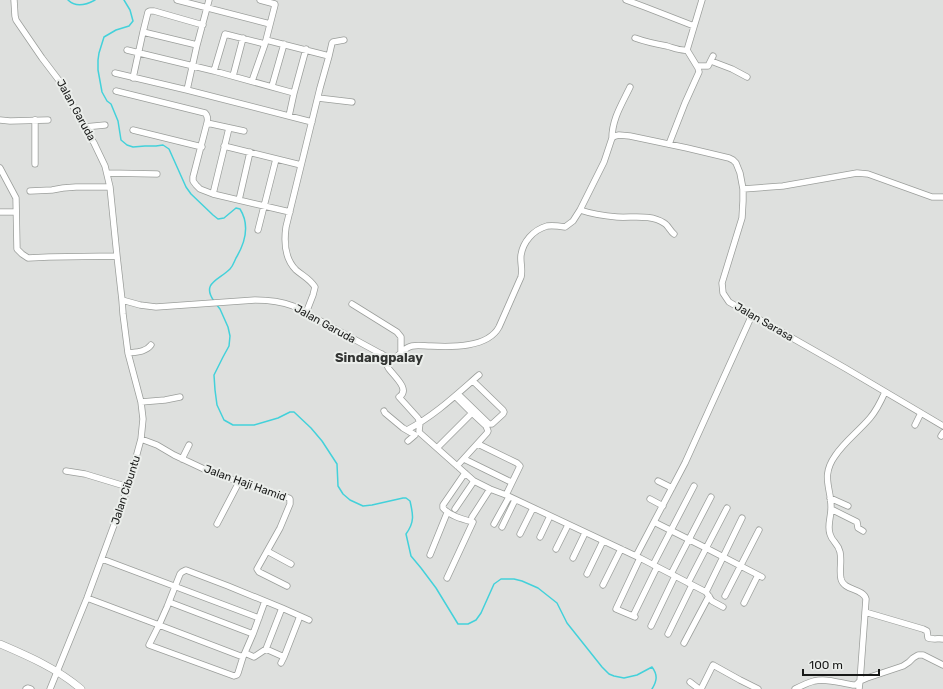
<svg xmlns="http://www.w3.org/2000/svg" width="943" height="689" font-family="Rubik,sans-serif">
<rect width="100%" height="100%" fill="#dee0de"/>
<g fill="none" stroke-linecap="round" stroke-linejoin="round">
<path stroke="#43d1da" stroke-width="1.5" d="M 68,0 C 76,8 86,5 95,0
M 124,0 L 130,10 L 133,21 L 129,26 L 116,30 L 104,37 L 99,53 L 98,60 L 98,70 L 102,92 L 107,101 L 111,104 L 118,121 L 121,140 L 127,145 L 133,147 L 145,146 L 156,146 L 163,145 L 169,149 L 186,187 L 191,194 L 213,215 L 218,219 L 224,218 L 236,208 L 240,209 C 250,225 245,243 236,258 C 234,262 233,266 230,269 C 219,280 201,283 214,301
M 216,304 L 220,309 L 228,327 L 230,336 L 229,346 L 223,357 L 214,375 L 215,390 L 217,405 L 224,420 L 233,425 L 254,425 L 278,418 L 290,412 L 294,412 L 311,428 L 322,441 L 337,464 L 338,486 L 343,494 L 350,500 L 363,506 L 372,505 L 403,498 L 406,498 L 410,501 C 413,514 415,522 406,534 L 411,556 L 421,568 L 436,588 L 458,624 L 468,624 L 476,620 L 481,613 L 494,584 L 501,579 L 514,579 L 522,581 L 538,588 L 557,603 L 567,623 L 602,667 L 609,674 L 614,676 L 624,678 L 637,675 L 652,667 C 658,675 657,681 652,689"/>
<defs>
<path id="minor" d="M 14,0 L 15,16 L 16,20 L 42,58 L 61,83 L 84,127 L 94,143 L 105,166 L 110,187 L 117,256 L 122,300 L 123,314 L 128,353 L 141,402 L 143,419 L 141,439 L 128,487 L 87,598 L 50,689
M 177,0 L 270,24
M 209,0 L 197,45 L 187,90 L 312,122
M 626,0 L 645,7 L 694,26
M 143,32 L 197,45
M 635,38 C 646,42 656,44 667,46 C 674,48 680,51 687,50
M 266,40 L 329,56 L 320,88 L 286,227 C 284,241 285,259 296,270 C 303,276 310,279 315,287 L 313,295 L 306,313
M 127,50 L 214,71 L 294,93
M 329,56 L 332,43 L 333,42 L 344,40
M 711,61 L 732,69 L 747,77
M 697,66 L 708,66 L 713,56
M 214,71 L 225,34 L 265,44
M 115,73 L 187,90
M 233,76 L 243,38
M 133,78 L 143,32 L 148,12 L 150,11 L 154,11 L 203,25
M 252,81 L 265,44 L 275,5 L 275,4 L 260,0
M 272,86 L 284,44
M 116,91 L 205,113 C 208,116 208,119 207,123 L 193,177 L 193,181 L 196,185 L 200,189 L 213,194 L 290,212
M 318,98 L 352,102
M 289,116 L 294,93 L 306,49
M 0,120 L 10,121 L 48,120
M 35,120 L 35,164
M 207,123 L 244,131
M 84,127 L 105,125
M 133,130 L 202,147
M 612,138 C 612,119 622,104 630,87
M 669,144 L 685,103 L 699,72 L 698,68 L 687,50 L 702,0
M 224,146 L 301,165
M 0,168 L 16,198 L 17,249 L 22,254 L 28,258 L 49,257 L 117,256
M 107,173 L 157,174
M 743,189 L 783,186 L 857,173 L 868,174 L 932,197 L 943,197
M 30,191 L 52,190 L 63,188 L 76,187 L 110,187
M 213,194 L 229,128
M 239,200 L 250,152
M 580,210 C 592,214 604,216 617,217 C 632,218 651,214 664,223 C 668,225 670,231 674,234
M 0,212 L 16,212
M 258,230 L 276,159
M 122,300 L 140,305 L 156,307 L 255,300 C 268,300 280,301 293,306 L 385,356 C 400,362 399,349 412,346 C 417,345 425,346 431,346 C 451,347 488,348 499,327 L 521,277 C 523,269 520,263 521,255 C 523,242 533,230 547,226 C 553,225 559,226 565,227 L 573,221 L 580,210 L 604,162 L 612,138 L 615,136 L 619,135 L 630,136 L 687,148 L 729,158 L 733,160 L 736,163 L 740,173 L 743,189 L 743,201 L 742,218 L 722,283 L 723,293 L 729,302 L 845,368 L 943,426
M 352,304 L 397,332 L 401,337 L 401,353
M 128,353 C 136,352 146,352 151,345
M 382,354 C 384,359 386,364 389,369 C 394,376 411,390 399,397 L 418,418 L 420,423 L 419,431 L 420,433 L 474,481 L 490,489 L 506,495 L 640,558 L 706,592 L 712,601 L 723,607
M 458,394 L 489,424 L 492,424 L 503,414 L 504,412 L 503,410 L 473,381
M 455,396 L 472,413 L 486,426 L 488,431 L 487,433 L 457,466
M 141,402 L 165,400 L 180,397
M 384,411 L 385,413 L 403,428 L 415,435 L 408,441
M 915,425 L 921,413
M 407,430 C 434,416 456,395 479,375
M 941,436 L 943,433
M 141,439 L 157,445 L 174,455 L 204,469 L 239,482 L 289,498 L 290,499 L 290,504 L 280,528 L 257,569 L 259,572 L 287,586
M 478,444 L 517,463 L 520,466 L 506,495
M 437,448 L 472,413
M 182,459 L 189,445
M 464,459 L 511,482
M 66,471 L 85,474 L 128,487
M 658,481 L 672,488
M 830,498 L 848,506
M 650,499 L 663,506
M 455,509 L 474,481
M 831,509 L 857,522 L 858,528 L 863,531
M 472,517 L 490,489
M 654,522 L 706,548 L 762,577
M 217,524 L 239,482
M 494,524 L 509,497
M 502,527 L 515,500
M 520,534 L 533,508
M 540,537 L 550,516
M 556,549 L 568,525
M 267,551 L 291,564
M 430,555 L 447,513
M 636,556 L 685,463 L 752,315
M 573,558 L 585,533
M 102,559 L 259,618
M 653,565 L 694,486
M 587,574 L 603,541
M 671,574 L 711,497
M 447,578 L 473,522 C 462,519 450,516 443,508 L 443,505 L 465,473
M 688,583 L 727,508
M 603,585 L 621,549
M 706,592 L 742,518
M 725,596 L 759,530
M 87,598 L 159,625 L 167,607 L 180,574 L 182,572 L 186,570 L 228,586 L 282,608 L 266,649 L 254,657 L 245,653
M 169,602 L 253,634 L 265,601
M 744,603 L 758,575
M 282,608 L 300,616 L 284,657
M 865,612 L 923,629 L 927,631 L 928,638 C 935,640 938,638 943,639
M 300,616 L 309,620
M 633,616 L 657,567
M 635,617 L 616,609 L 640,558
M 651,626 L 675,576
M 668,634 L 692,585
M 684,643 L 709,596
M 266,649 L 284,657 L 281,663
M 243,657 L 238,673 L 237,675 L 234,676 L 149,645 L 159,625 L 243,657 L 253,634
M 690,682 L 699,689
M 26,689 L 28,688 L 31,689
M 701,689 L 713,665 L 740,680 L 758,689
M 795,689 C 801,686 807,683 814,681 C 827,678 840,683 853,685 L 856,685 L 860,681 L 867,678 L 903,666 L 909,662 L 913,658 L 918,655 L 923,655 L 943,665
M 859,689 L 860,681 L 866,599 C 863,588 844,591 841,579 C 839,570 842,561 840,552 C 838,543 832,542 830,534 C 827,526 831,517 831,509 C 832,489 820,477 835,456 C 844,442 858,432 870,418 C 876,411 881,401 885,392"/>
<path id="major" d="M 0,644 C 28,656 58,669 81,689"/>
</defs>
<use href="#minor" stroke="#9b9e9b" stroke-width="7"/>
<use href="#major" stroke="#9b9e9b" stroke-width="8"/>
<use href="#minor" stroke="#fff" stroke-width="5.5"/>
<use href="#major" stroke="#fff" stroke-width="7"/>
</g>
<g text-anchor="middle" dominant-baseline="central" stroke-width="4" stroke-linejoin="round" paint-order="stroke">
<g font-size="11" fill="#181918" stroke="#ebeeeb">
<text transform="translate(76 110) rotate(61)">Jalan Garuda</text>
<text transform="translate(764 322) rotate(30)">Jalan Sarasa</text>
<text transform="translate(325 324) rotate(29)">Jalan Garuda</text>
<text transform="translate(245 483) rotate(20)">Jalan Haji Hamid</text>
<text transform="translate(126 490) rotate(-72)">Jalan Cibuntu</text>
</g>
<g font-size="13" font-weight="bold" fill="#323432" stroke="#ebeeeb">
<text x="379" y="357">Sindangpalay</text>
</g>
</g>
<path d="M803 669v6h76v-6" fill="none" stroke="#181918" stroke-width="2"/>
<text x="809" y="669" font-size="12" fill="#181918" stroke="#ebeeeb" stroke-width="3" paint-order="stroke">100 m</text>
</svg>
